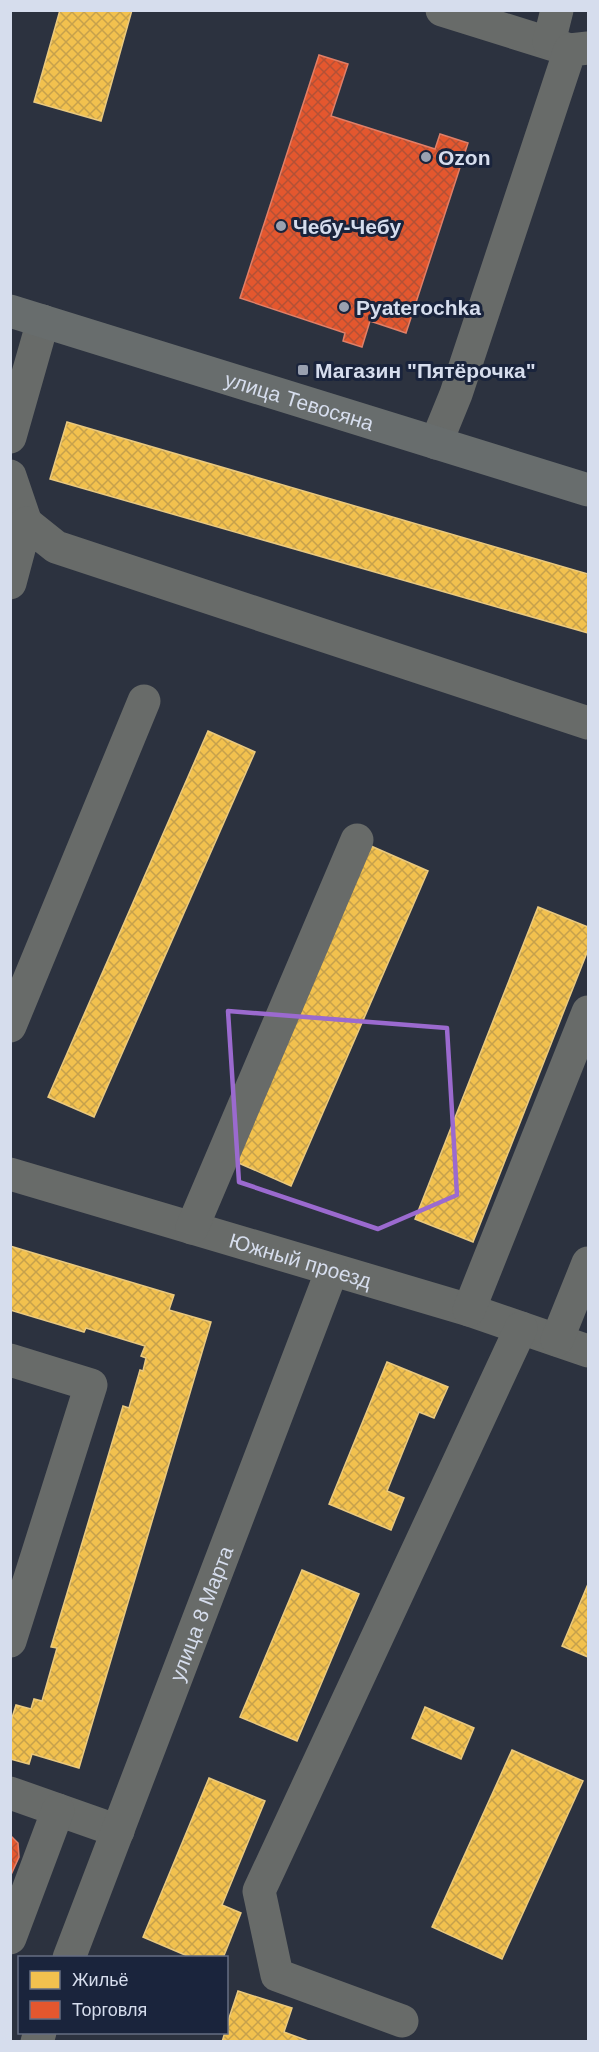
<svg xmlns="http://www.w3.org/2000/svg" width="599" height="2052" font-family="Helvetica,sans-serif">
<defs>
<pattern id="homes-cross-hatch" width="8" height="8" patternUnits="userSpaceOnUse" patternTransform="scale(1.5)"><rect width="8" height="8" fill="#f2c14e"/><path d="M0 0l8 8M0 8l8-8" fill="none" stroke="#c6a14c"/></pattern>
<pattern id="shops-cross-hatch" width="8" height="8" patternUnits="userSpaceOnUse" patternTransform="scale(1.5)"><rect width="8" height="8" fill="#e4572e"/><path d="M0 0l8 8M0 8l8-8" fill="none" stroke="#b35136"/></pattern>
</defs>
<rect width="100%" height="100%" fill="#2c323f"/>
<path fill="url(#homes-cross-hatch)" stroke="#eac97e" stroke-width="1.5" d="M 60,10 L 132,10 L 101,121 L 34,102 Z
M 67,422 L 588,574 L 588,633 L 50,479 Z
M 208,731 L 255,752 L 94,1117 L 48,1097 Z
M 371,846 L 428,871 L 291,1186 L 234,1161 Z
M 538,907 L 588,927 L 588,950 L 473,1242 L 415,1219 Z
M 10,1246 L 174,1295 L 169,1310 L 211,1322 L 79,1768 L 32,1754 L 29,1764 L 10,1759 L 10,1724 L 16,1705 L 31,1709 L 34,1699 L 42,1701 L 57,1648 L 51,1647 L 123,1406 L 129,1408 L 140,1370 L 143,1371 L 146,1358 L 141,1356 L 145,1346 L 86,1328 L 84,1332 L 10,1310 Z
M 387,1362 L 448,1387 L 434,1418 L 419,1412 L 387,1491 L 404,1498 L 391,1530 L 329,1504 Z
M 302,1570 L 359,1594 L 297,1741 L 240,1717 Z
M 588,1584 L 588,1657 L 562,1646 Z
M 425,1707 L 474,1728 L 461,1759 L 412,1738 Z
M 512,1750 L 583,1781 L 502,1959 L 432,1927 Z
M 209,1778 L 265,1801 L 222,1905 L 241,1913 L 223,1958 L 192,1958 L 143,1937 Z
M 238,1991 L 292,2008 L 284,2032 L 311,2042 L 222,2042 L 225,2032 L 226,2032 L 226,2027 Z"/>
<path fill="url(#shops-cross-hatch)" stroke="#e07f67" stroke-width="1.5" d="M 319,55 L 348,64 L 331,116 L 435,149 L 440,134 L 468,143 L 406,333 L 370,321 L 362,347 L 343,341 L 345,333 L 240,298 Z
M 10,1835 L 18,1843 L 19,1857 L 10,1877 Z"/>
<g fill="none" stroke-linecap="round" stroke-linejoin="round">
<g stroke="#686b69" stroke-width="33">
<path d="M 442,10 L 570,50"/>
<path d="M 549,42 L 557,10"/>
<path d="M 10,437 L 43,321"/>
<path d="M 436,443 L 456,394 L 570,50 L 588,48"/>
<path d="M 10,476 L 26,523"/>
<path d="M 10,583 L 26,523 L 56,547 L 588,723"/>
<path d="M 10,1026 L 144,701"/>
<path id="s1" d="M 10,1174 L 469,1310 L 588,1351"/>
<path d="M 192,1228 L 357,840"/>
<path d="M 469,1310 L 588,1012"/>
<path d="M 557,1340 L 588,1263"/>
<path d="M 10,1360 L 91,1385 L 10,1641"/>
<path d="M 10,1793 L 118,1831"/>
<path d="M 10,1938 L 58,1810"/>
<path id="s2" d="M 69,1958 L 332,1270"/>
<path d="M 402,2021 L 277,1975 L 259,1891 L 521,1328"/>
<path d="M 37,2042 L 40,2032"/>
</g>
<path stroke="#686d6d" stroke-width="33" id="s3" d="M 10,311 L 588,490"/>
</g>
<path fill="none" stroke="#9b6acf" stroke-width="4.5" stroke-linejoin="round" d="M 228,1011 L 447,1028 L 457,1195 L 378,1229 L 239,1182 Z"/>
<g fill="#9aa1b0" stroke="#1a243c" stroke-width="2">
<circle cx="426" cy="157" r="6"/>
<circle cx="281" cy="226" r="6"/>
<circle cx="344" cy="307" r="6"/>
<rect x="297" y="364" width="12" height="12" rx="3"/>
</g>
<g text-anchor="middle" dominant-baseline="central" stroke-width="6" stroke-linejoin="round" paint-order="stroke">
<g font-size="21" font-weight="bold" fill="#d6dded" stroke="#1a243c" text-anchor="start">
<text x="438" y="157">Ozon</text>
<text x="293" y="226">Чебу-Чебу</text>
<text x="356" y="307">Pyaterochka</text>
<text x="315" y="370">Магазин "Пятёрочка"</text>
</g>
<g font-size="21" fill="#d6dded" stroke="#1a243c">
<text stroke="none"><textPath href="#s3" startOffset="303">улица Тевосяна</textPath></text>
<text stroke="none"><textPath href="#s1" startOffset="303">Южный проезд</textPath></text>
<text stroke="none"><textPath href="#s2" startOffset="369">улица 8 Марта</textPath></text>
</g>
</g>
<rect width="599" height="2052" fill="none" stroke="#d6dded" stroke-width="24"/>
<rect x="18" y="1956" width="210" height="78" fill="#1a243c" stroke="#656e83" stroke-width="1.5"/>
<rect x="30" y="1971" width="30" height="18" fill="#f2c14e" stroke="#656e83" stroke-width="1.5"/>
<text x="72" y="1986" font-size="18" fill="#d6dded">Жильё</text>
<rect x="30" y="2001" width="30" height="18" fill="#e4572e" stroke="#656e83" stroke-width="1.5"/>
<text x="72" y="2016" font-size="18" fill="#d6dded">Торговля</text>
</svg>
